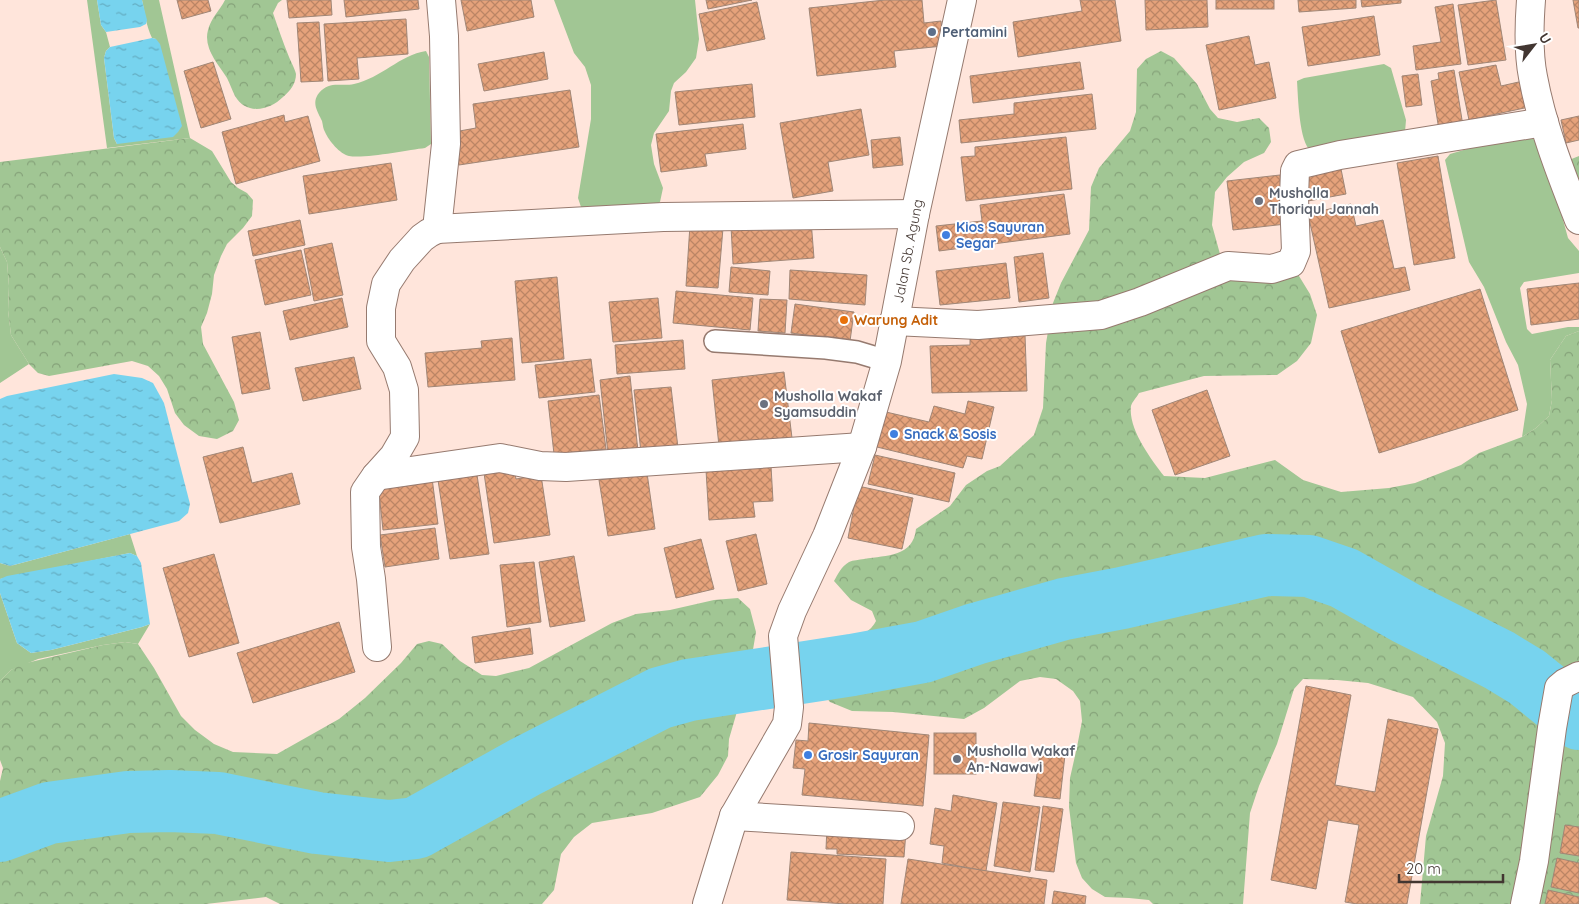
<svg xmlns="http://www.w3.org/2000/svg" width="1579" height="904" viewBox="0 0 1579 904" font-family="Quicksand,sans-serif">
<defs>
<pattern id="forest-crowns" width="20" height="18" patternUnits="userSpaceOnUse" patternTransform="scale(1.25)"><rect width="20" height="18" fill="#a1c694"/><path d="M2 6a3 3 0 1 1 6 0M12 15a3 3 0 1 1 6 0" fill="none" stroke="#85a279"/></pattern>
<pattern id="water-ripples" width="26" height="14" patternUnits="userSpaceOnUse" patternTransform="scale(1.25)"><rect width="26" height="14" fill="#77d3ee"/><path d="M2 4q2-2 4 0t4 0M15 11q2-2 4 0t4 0" fill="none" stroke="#63acc1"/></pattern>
<pattern id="building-cross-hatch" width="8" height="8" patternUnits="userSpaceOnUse" patternTransform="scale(1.25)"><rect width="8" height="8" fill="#e5a27b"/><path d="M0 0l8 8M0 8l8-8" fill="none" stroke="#bb8565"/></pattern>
</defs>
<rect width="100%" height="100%" fill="#ffe5db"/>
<g fill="#a1c694">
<path d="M87,0h10l4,25 5,7 4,15 -4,4 -2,7 10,80 3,6 39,-105 -4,-1c-6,-13 -7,-24 -10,-38h17l31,138 -83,10z"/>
<path d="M554,0h141l4,39 -3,19 -10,14 -12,11 -3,8 -2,20 -15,22 -3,12 3,19 9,24 -3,14 -7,5 -63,5 -9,-5 -3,-9 13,-79v-34l-6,-18 -11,-14z"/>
<path d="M426,51l3,6 2,87 -6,4c-17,2 -61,11 -76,8 -9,-2 -20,-15 -24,-24 -2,-3 -2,-7 -3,-11 -4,-9 -11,-18 -3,-28 11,-13 21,-6 35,-9 27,-6 46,-29 72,-33z"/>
<path d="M1384,64l7,4 15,52 -1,12 -94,19c-12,-8 -13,-55 -14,-70l7,-3z"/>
<path d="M1522,133l7,1 8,9 23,66 8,29 11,13v22l-55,9 -4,6 7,41 5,5 36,-7h11v4l-13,5 -16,24 2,40 -3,16 -13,12 -14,9 5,-33 -9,-39 -12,-23 -22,-55 -15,-25 -24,-102 5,-6z"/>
<path d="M0,247l7,15 2,24 -1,24 3,25 18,29 -29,19z"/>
<path d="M130,534l7,22 -7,-3 -130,26v-16l10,3z"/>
<path d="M0,593l17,50 14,10 20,-3 91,-23 8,-3 -12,20 -13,-2 -22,3 -65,14 -27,11 -11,11z"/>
</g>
<g fill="url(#forest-crowns)">
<path d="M225,0h57l-4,3 -5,10c5,15 10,29 16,44 2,5 6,12 7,17 0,10 -6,17 -13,23 -14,14 -37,18 -48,-1 -3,-6 -5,-12 -8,-18 -9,-14 -24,-30 -19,-48 3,-12 12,-20 17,-30z"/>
<path d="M1161,51l13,7 23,26 13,25 8,9 19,4 22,-4 10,10 2,14 -7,11 -20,9 -17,15 -12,15 -3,33 8,29 8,12 63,-3 19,31 7,21 -6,28 -14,18 -20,14 -73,1 -65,17c-2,4 -7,9 -8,13 -3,23 20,53 33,70l41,2 70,-18 28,20 38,12 48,-4 26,-5 46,-18 18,-12 43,-16 14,-9 13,-12 3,-16 -2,-40 16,-24 13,-5v573h-159l6,-68 17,-60 2,-33 -8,-21 -24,-25 -45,-14 -31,-3 -34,-1 -9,10 -17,55 -18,42 -9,27 -7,91h-90l-4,-4 -20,-2 -24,-1 -13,-8 -10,-11 -6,-15 -7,-56 1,-29 7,-31 5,-26 -2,-20 -7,-10 -17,-12 -16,-2 -20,4 -36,27 -20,11 -71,-7 -41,-1 -22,-9 -18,-21 -4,-18c8,-9 16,-15 28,-20 15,-6 32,-6 40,-22l-4,-10 -21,-11 -17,-19c4,-7 7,-14 15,-19 4,-2 10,-2 15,-3 23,-4 49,-2 52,-30l34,-23 16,-21 21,-14 13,-5 34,-31 9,-27 3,-65 7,-40 8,-20 28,-53 2,-43 8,-19 31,-37 6,-19 1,-43 9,-10z"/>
<path d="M190,138l22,13 19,31 7,6 9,5 6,7 -1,16 -9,12 -16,16 -6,12 -7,19 -2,19 -5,19 -6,14 2,17 31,58 5,18 -6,11 -16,8 -18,-3 -15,-11 -9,-12 -8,-24 -8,-13 -11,-10 -16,-5 -83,15 -11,-3 -9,-9 -18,-29 -3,-25 1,-24 -2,-24 -7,-15v-85z"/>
<path d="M1579,156v44l-10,-40z"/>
<path d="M738,598l12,11 6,23 -6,35 -21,72 -1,17 -10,19 -18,22 -48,16 -60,10 -18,14 -13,17 -7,36 -12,14h-262l-14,-7 -60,7h-206v-123l3,-13 -3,-8v-79l11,-11 11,-6 81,-19 22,-3 13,2 16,24 27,48 14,14 19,14 19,8 44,2 62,-35 26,-21 36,-35 16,-19 12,-3 13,3 18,17 22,14 14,1 33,-8 83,-45 24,-9 34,-4 44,-10z"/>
</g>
<g fill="url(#water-ripples)">
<path d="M97,0h45l5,20 -1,4 -6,3 -34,5 -5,-7z"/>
<path d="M152,38l4,1 4,5 22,82 -4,6 -5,5 -56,7 -3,-6 -10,-80 2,-7 4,-4z"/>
<path d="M114,374l28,4 11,5 11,20 26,101 -2,9 -9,8 -169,45 -10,-3v-164l7,-3z"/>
<path d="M130,553l7,3 4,7 9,61 -8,3 -91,23 -20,3 -14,-10 -17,-50v-14l7,-3z"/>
</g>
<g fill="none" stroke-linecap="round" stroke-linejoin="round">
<path stroke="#77d3ee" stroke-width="62" d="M0,831l49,-18 79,-11 42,-1 48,2 99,20 72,8 27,-3 109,-61 135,-69 29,-8 163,-25 71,-13 52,-18 89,-25 58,-11 144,-33 43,1 35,12 62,35 93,47 28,17 52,42"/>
</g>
<g fill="url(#building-cross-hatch)" stroke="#a08676">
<path d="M177,0h31l3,11 -29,8z"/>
<path d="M287,0h44l1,15 -43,3z"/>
<path d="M344,0h74l1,9 -73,8z"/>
<path d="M461,0h70l3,17 -67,14z"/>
<path d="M706,0h46l-44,9z"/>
<path d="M885,0h37l2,23 17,-2 2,25 -49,5 2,16 -79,9 -8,-68z"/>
<path d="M1080,0h35l6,41 -103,16 -5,-35 69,-11z"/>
<path d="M1145,0h62l1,27 -62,3z"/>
<rect x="1216" y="0" width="58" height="9"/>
<path d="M1298,0h58v8l-57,4z"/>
<path d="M1361,0h40v3l-39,4z"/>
<path d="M1496,0l10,60 -38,5 -10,-60z"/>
<path d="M1573,0h6v28h-1z"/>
<path d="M757,2l8,37 -58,12 -8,-37z"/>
<path d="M1453,4l8,60 -45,6 -3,-24 28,-4 -6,-35z"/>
<path d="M1374,16l6,39 -72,11 -6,-39z"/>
<path d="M406,19l2,35 -51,4 2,21 -31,2 -4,-57z"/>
<path d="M319,22l4,59 -22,1 -4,-59z"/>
<path d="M1249,36l6,29 14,-3 7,36 -57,12 -13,-65z"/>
<path d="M544,52l4,27 -64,12 -6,-27z"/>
<path d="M213,62l18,57 -30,9 -17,-57z"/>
<path d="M1080,62l4,27 -111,14 -3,-27z"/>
<path d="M1496,65l5,21 22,-5 6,26 -60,13 -10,-48z"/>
<path d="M1454,70l9,56 -24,4 -8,-49 8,-2 -1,-6z"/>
<path d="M1418,74l4,31 -16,2 -4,-31z"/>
<path d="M752,84l3,33 -76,8 -4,-33z"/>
<path d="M570,90l9,57 -120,18 -5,-33 22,-4 -3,-24z"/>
<path d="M1092,94l4,35 -135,14 -2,-23 55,-6v-11z"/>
<path d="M861,109l8,46 -41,7 5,29 -40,7 -13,-75z"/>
<path d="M284,115l1,7 23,-6 12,45 -84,23 -14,-52z"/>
<path d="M1579,116v24l-13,3 -5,-23z"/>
<path d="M743,124l3,25 -41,5 2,12 -46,6 -5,-38z"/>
<path d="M900,137l3,28 -30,3 -2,-28z"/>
<path d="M1066,137l6,52 -106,12 -5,-44 14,-1v-9z"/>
<path d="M1438,156l17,102 -41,7 -17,-102z"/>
<path d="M391,163l6,37 -88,14 -6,-38z"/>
<path d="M1341,169l5,25 -38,7 -5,-26z"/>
<path d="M1280,175l6,49 -53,6 -6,-49z"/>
<path d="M1064,194l6,40 -131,17 -3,-25 46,-5 -2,-16z"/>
<path d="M1351,204l5,22 27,-6 11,49 11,-2 5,23 -81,18 -21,-94z"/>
<path d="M300,220l5,25 -52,11 -5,-25z"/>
<path d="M811,220l3,38 -81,6 -2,-38z"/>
<path d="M690,225l33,3 -5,60 -32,-2z"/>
<path d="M332,243l11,52 -29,6 -10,-52z"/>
<path d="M301,250l10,45 -46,10 -10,-45z"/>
<path d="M1043,253l6,45 -30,4 -5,-45z"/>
<path d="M1006,263l4,35 -70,7 -4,-34z"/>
<path d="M731,267l39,4 -2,24 -39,-3z"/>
<path d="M790,270l77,5 -2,30 -76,-6z"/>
<path d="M557,277l7,82 -42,4 -7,-82z"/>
<path d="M1579,283v36l-48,6 -4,-36z"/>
<path d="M1480,289l38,121 -139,43 -38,-122z"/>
<path d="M676,291l77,7 -3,32 -77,-7z"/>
<path d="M342,298l6,29 -58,13 -7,-29z"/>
<path d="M658,298l4,40 -49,4 -4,-40z"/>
<path d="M760,299l27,1 -2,33 -27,-2z"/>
<path d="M795,304l59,8 -4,29 -59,-8z"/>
<path d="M260,332l10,57 -28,5 -10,-57z"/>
<path d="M1025,335l2,56 -95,2 -2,-47 40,-1v-9z"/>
<path d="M512,338l3,42 -87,7 -3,-34 57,-5 -1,-7z"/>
<path d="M683,340l2,29 -68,5 -2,-29z"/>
<path d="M354,357l7,32 -58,12 -8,-33z"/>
<path d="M591,359l4,33 -56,6 -4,-33z"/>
<path d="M784,372l8,66 -73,8 -7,-66z"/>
<path d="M630,376l8,75 -30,3 -8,-74z"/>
<path d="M671,387l7,61 -37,4 -7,-62z"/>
<path d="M1207,390l23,66 -55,19 -23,-65z"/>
<path d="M599,395l7,54 -52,5 -6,-53z"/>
<path d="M968,401l26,6 -12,52 -15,-3 -4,12 -86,-21 9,-35 43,10 5,-16 31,8z"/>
<path d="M243,447l9,36 40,-10 8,31 -80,19 -17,-66z"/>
<path d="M875,455l80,18 -6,29 -81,-18z"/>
<path d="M771,466l2,35 -20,1 2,15 -46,3 -3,-50z"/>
<path d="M514,469l2,10 25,-4 9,60 -56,8 -10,-70z"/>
<path d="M647,473l8,56 -47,7 -9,-56z"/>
<path d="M477,475l12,79 -39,5 -12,-79z"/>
<path d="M432,478l6,46 -55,6 -5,-46z"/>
<path d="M858,486l55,12 -11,51 -54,-11z"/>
<path d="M435,528l4,31 -54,8 -5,-32z"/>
<path d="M756,534l11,50 -29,7 -12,-50z"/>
<path d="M701,539l13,50 -38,9 -12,-50z"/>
<path d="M214,554l25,89 -50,14 -26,-89z"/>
<path d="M574,556l11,65 -35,6 -11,-65z"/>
<path d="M534,562l7,60 -34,5 -7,-62z"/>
<path d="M339,622l16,50 -102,31 -16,-50z"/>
<path d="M530,628l3,26 -58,9 -3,-26z"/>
<path d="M1306,686l45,9 -16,90 40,7 13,-73 50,10 -31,175h-50l-12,-2 14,-77 -31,-5 -12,69 -45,-9z"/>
<path d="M809,723l120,12 -6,71 -121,-11 3,-26 -12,-1 3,-28 12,1z"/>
<rect x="934" y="733" width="42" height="41"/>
<path d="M1040,752l25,3 -5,44 -26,-3z"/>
<path d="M953,795l44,8 -11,68 -44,-8 2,-17 -14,-2 5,-36 16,3z"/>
<path d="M1003,802l37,5 -10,65 -36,-6z"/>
<path d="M1043,806l20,3 -9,63 -19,-2z"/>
<path d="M1565,825l14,2v29l-19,-3z"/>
<path d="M827,827l79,4 -2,26 -67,-3v-5h-11z"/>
<path d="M791,852l95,7 -3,45h-37l-59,-4z"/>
<path d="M1557,858l22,5v30l-28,-6z"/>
<path d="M908,859l139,21 -3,24h-143z"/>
<path d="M1548,890l31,7v7h-34z"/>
<path d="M1054,891l32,5 -1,8h-33z"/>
</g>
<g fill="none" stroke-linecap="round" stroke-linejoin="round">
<defs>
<path id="lane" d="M715,341l111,7 31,4 30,9"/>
<g id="street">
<path d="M1531,0c-2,26 -3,52 2,77 9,49 28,97 46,143"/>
<path d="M437,229l226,-12 252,-3"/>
<path d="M894,321l84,4 123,-10 39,-13 88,-36 44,3 19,-6 5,-12 -2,-54 1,-26 3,-6 42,-10 204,-33"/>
<path d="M376,476l124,-18 40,8 26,1 296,-20"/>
<path d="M377,647l-6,-68 -5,-32 -1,-55 11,-16 18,-20 11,-19 -1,-47 -7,-23 -16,-26v-33l5,-24 16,-24 20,-22 7,-5 8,-4 9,-85 -2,-108 -3,-36"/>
<path d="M734,816l166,10"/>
<path d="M1525,904l9,-43 18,-133 7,-40 6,-5 14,-7"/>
</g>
<path id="secondary" d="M707,904l27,-88 53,-92 2,-17 -6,-71 9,-25 35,-75 35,-89 25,-86 28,-147 47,-214"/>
</defs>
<use href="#lane" stroke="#967a6f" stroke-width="24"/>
<use href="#street" stroke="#967a6f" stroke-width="30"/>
<use href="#secondary" stroke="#967a6f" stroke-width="30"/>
<use href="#lane" stroke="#fff" stroke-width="21"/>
<use href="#street" stroke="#fff" stroke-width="28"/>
<use href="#secondary" stroke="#fff" stroke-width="28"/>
</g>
<circle fill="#5c6f8a" stroke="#fff" stroke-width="2" cx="932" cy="32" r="5"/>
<g fill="#6b7280" stroke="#fff" stroke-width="2">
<circle cx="1259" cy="201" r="5"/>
<circle cx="764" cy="404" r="5"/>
<circle cx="957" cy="759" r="5"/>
</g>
<g fill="#3f7fe0" stroke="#fff" stroke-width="2">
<circle cx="946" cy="235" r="5"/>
<circle cx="894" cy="434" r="5"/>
<circle cx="808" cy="755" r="5"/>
</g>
<circle fill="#e8710a" stroke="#fff" stroke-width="2" cx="844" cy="320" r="5"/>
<g text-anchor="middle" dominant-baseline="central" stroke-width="4" stroke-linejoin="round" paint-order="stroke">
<g font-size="14" font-weight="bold" fill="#4e5e75" stroke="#fff" text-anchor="start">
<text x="942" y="32">Pertamini</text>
</g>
<g font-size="14" font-weight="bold" fill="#5b616d" stroke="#fff" text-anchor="start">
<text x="1269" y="193">Musholla<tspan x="1269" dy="16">Thoriqul Jannah</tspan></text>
<text x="774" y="396">Musholla Wakaf<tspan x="774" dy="16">Syamsuddin</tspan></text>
<text x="967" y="751">Musholla Wakaf<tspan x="967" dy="16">An-Nawawi</tspan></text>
</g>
<g font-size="14" font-weight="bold" fill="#366cbe" stroke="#fff" text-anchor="start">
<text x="956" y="227">Kios Sayuran<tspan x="956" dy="16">Segar</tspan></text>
<text x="904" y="434">Snack &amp; Sosis</text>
<text x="818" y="755">Grosir Sayuran</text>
</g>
<g font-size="14" fill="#423631" stroke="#fff">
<text transform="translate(908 251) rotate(-79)">Jalan Sb. Agung</text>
</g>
<g font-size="14" font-weight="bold" fill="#c56008" stroke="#fff" text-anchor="start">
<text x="854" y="320">Warung Adit</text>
</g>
</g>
<g transform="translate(1534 45) rotate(59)" stroke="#ffffff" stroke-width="4" paint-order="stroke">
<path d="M0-4L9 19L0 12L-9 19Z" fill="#423631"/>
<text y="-8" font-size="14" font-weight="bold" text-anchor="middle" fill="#423631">U</text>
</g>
<path d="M1399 874v8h104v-8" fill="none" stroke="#423631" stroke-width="2.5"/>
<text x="1406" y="874" font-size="15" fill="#423631" stroke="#ffffff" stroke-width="4" paint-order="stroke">20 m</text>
</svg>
